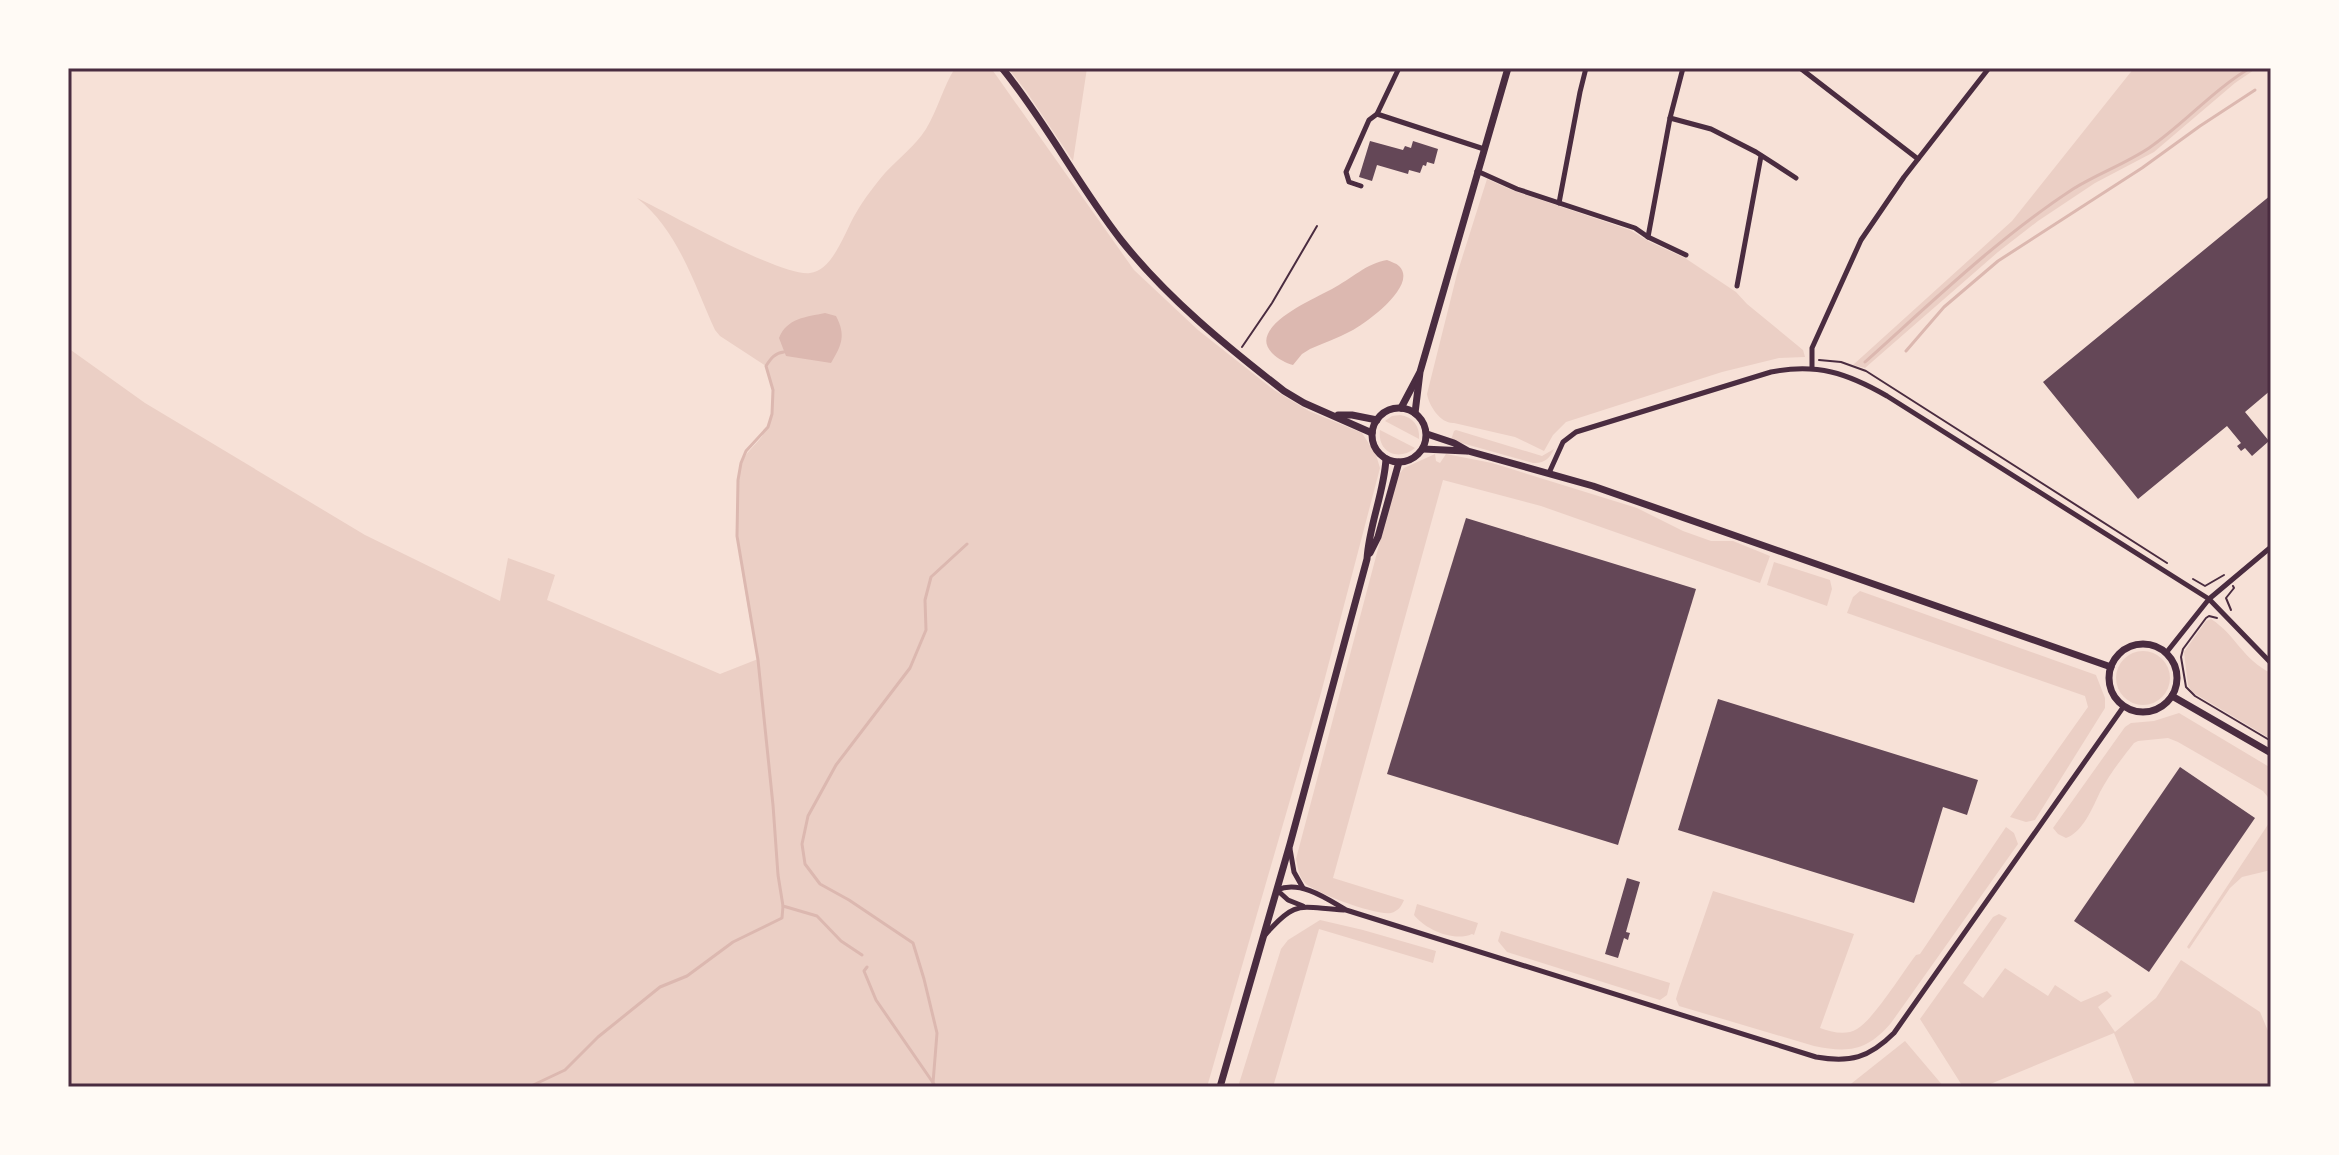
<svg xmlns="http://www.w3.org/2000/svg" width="2339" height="1155" viewBox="0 0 2339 1155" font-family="Montserrat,sans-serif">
<rect width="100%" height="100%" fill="#f7e1d7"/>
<g fill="#ebcfc5">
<path d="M955,68h36l143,202 64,60 76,60 35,21 53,22 14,22 4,13 -59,225 -114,394h-1139v-739l77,55 220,132 135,66 8,-43 47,17 -8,25 173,74 38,-15c-11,-58 -25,-117 -20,-176 2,-36 19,-32 30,-58 9,-19 4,-40 -2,-59l-46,-30 -5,-6c-21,-46 -37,-100 -78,-132 32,15 144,79 173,75 23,-2 35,-42 46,-60 8,-14 19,-28 29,-40 14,-15 30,-27 41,-44 12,-20 17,-42 29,-61z"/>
<path d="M1008,68h79l-14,93 -47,-70z"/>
<path d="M2134,68h123l-22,15 -81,69 -59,31 -57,38 -40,31 -133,116 -12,-3 159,-144z"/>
<path d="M1487,179l27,12 116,39 20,12 35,16 51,34 11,12 56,46 2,7 -26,1 -57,14 -156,50 -13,13 -9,16 -29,-14 -61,-14c-13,1 -25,-17 -27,-29l30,-120z"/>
<path d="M1400,415c13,2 20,11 19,24l-34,-18 7,-5z"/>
<path d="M1380,430l35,18c-17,14 -38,4 -35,-18z"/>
<path d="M1456,430l86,26 12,-7c-4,9 -10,15 -21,14l-82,-23 3,-9z"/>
<path d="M1435,454l1,7 4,2 6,-9 46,9 145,45 46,23 28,10h22l37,15 -10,27 -219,-77 -98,-26 -110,398 71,22c-3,7 -6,11 -13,13 -14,3 -76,-20 -86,-30 -6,-6 -7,-15 -9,-24l101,-382 7,-9z"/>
<path d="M1774,562l56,18 2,9 -5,17 -60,-21z"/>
<path d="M1860,591l236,84 9,23v10l-70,112 -9,2 -16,-5 78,-110 -3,-11 -238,-83 6,-16z"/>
<path d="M2211,619c25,16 32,41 60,54v66l-79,-47 -4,-7 -4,-33 22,-31z"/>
<circle cx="2143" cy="678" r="27"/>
<path d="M2179,713l92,55v33l-8,-10 -85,-49 -10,-4 -30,3 -4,2c-12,15 -25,32 -34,49 -7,15 -17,40 -34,46l-8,-4 -5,-6 72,-101 6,-4 23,-2z"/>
<path d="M2271,820v50l-29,7 -12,11 -41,61 -2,-2z"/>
<path d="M2006,827l8,6 4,11 -127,179c-24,28 -42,30 -77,23l-135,-40 -3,-7 2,-7 35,-101 141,43 -34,94c11,4 26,8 37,1 17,-10 45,-56 59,-74l4,-1z"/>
<path d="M1417,904l61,19 -4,12 -2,-1c-18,8 -46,-4 -58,-19z"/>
<path d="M1999,914l8,4 -44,65 20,15 22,-30 43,28 7,-11 26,17 26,-11 5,5 -14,11 17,25 41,-34 25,-38 79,52 11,26v49h-135l-22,-54 -131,54h-20l-43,-68 73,-102z"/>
<path d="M1320,920l43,10 73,21 -3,12 -114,-34 -46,158h-35l43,-138 7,-9z"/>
<path d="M1501,931l169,52 -3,12 -7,5 -153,-48 -9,-11z"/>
<path d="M1905,1041l39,46h-97z"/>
</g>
<g fill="#dcb8b0">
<path d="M1387,260c4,2 9,3 12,6 20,19 -34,58 -48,65 -13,7 -28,12 -41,18l-8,5 -9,11c-7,-2 -15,-6 -21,-12 -26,-26 44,-55 60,-64 19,-10 35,-26 55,-29z"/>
<path d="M825,313l11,3c10,19 6,29 -5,47l-45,-7 -7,-18c8,-20 27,-21 46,-25z"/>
</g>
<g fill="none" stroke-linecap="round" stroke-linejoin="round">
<g stroke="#dcb8b0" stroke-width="3">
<path d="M1906,351l38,-44 54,-46 144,-93 58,-42 55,-36"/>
<path d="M784,352c-9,1 -13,6 -18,14l7,24 -1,24 -4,13 -22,24 -5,12 -3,17 -1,56 21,124 15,145 5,70 5,31 34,10 24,25 21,14"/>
<path d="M1865,362c67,-60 133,-124 208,-173 24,-15 52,-25 76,-41 35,-24 64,-58 101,-80"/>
<path d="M867,967l-3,4 12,29 60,87"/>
<path d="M933,1083l4,-50 -13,-54 -11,-36 -64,-43 -29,-16 -15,-20 -3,-20 6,-28 28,-51 74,-97 16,-38 -1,-30 6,-23 36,-33"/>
<path d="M529,1087l36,-17 33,-33 62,-50 27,-11 46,-34 49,-24 1,-12"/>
</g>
</g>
<g fill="#644757">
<path d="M1370,141l33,9 2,-4 6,2 2,-7 25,8 -4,15 -7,-2 -1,4 -3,-1 -3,8 -11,-3 -1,4 -31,-9 -5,16 -13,-4z"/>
<path d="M2271,195v195l-26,22 24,29 -17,15 -7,-8 -4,3 -4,-5 4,-3 -14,-17 -89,73 -95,-117z"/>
<path d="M1466,518l230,71 -78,256 -231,-71z"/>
<path d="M1718,699l260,81 -11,35 -24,-8 -29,96 -236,-73z"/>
<path d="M2180,767l75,51 -106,154 -75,-51z"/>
<path d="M1627,878l13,4 -14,50 4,1 -1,3 -1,4 -4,-2 -6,20 -13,-4z"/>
</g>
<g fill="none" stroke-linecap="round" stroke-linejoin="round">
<g stroke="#4a2c40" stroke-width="2">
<path d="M1242,347l30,-44 45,-77"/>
<path d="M1819,360l22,2 25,9 301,192"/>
<path d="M2193,579l12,7 19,-11"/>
<path d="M2231,610l-5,-12 8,-10 -1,-2"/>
<path d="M2217,618l-8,-2 -3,2 -23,31 -2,8 5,30 9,9 76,45"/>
</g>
<g stroke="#4a2c40" stroke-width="5">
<path d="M1800,68l118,91"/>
<path d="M1377,114l107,35"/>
<path d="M1670,118l41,11 45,23 40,26"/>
<path d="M1477,171l40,18 118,39 13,9 38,18"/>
<path d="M1361,186l-12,-4 -3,-10 23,-52 8,-6 22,-46"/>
<path d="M1559,203l21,-111 6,-24"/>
<path d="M1648,237l22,-119 13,-50"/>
<path d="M1737,286l24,-130"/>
<path d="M1812,368v-20l49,-108 43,-63 85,-109"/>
<path d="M1549,473l14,-31 13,-10 195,-60c46,-9 76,1 116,24l322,203 62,64"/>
<path d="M2166,653l43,-54 62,-52"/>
<path d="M1290,849l4,23 9,16"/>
<path d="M1303,906l-15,-6 -11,-10c23,-10 49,8 69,20l470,147c34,6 53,1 78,-24l230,-327"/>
<path d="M1265,935c32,-37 35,-27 79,-25"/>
</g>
<g stroke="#4a2c40" stroke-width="7">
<path d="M1002,68c44,54 76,117 119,172 46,58 105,106 163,151l20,12 68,30"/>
<circle cx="1399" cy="435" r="27"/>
<path d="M1401,408l18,-34"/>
<path d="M1415,413l5,-41 88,-304"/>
<path d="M1338,415h14l25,5"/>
<path d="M1427,434l27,9 14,8 125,35 518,181"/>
<path d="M1423,449l43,2"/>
<path d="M1370,553l8,-16 21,-75"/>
<circle cx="2143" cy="678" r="34"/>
<path d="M2172,696l99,57"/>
<path d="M1220,1087l70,-243 77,-285c2,-34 17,-66 19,-100"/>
</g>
</g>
<rect width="2339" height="1155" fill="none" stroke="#fffaf5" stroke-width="140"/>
<rect x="70" y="70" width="2199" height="1015" fill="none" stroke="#4a2c40" stroke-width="3"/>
</svg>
